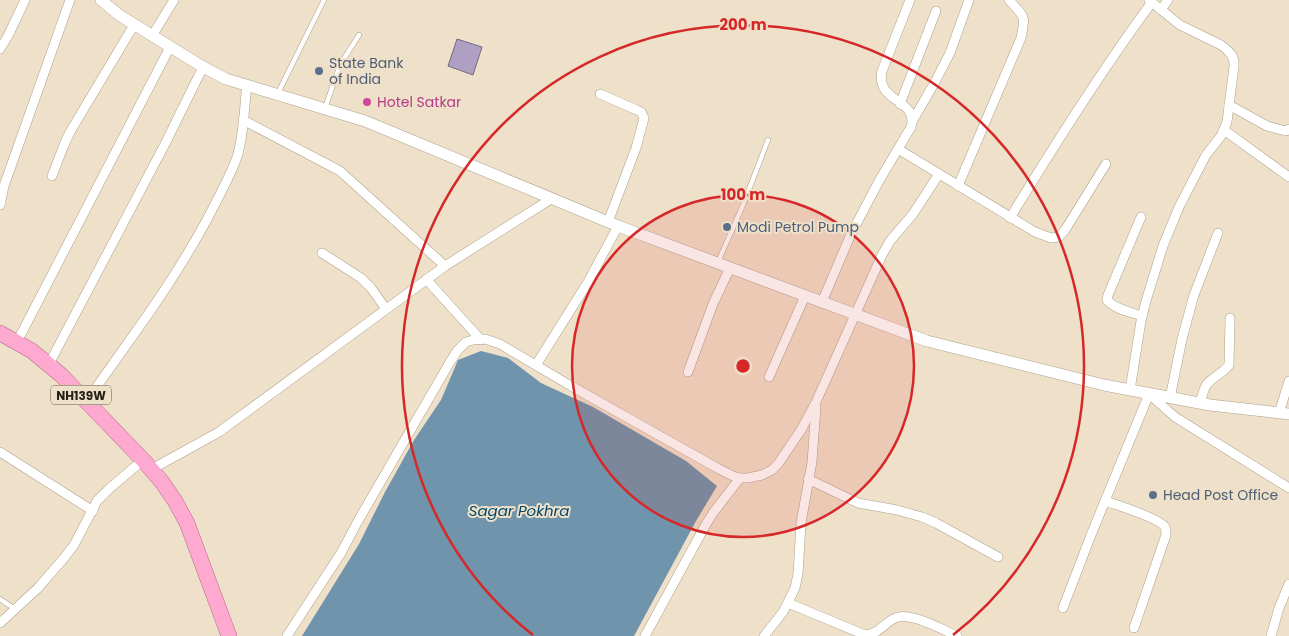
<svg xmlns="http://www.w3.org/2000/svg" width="1289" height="636" viewBox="0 0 1289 636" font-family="Poppins,sans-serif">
<rect width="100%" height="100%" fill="#eee0c9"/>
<path fill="#7094ac" d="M481,351l27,7 33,25 52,24 93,54 31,25 -21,35 -62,115h-332l57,-92 26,-52 29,-52 27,-40 17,-40z"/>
<path fill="#af9fc2" stroke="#746b80" d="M457,39l25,8 -9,28 -25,-9z"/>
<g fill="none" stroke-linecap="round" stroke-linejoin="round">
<defs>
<g id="service">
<path d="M278,93l46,-93"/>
<path d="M325,108l15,-43 19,-30"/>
<path d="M718,262l25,-57 25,-65"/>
<path d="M0,599l15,10"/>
</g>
<g id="minor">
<path d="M1161,10l7,-10"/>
<path d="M152,36l22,-36"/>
<path d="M0,49l8,-13 17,-36"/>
<path d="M600,94l37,16 4,2 3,6 -8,30 -28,74"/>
<path d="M900,104l36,-93"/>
<path d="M1229,105l38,21 19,5 3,-2"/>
<path d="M243,120l97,51 105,95"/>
<path d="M913,120l22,-38 15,-29 19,-53"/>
<path d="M1224,130l65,47"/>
<path d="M898,149l137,83 16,6 8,-1 6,-7 41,-66"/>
<path d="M52,176l12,-31 6,-13 64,-107"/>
<path d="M958,186l63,-148c5,-23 4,-20 -12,-38"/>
<path d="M0,205l4,-19 66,-186"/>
<path d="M1141,217l-33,78 -1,5c7,9 24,12 35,16"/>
<path d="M1010,218c45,-74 91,-147 142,-216"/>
<path d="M322,253l39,25 10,10 15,21"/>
<path d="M426,279l55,61"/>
<path d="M822,302l29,-68 28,-53 32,-54c8,-28 -36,-24 -29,-56l28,-71"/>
<path d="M17,342l153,-295"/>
<path d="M49,364l116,-220 38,-77"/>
<path d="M536,365l52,-83 30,-56"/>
<path d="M688,372l25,-68 17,-36"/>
<path d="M769,377l36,-81"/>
<path d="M1130,390l11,-69 5,-20 17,-55 16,-39 27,-52 15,-19 6,-14 7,-56c1,-10 -5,-15 -13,-21l-41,-20 -31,-25"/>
<path d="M1170,398l12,-59 12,-44 24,-62"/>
<path d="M87,400c45,-63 92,-125 127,-194 8,-16 17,-32 23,-49 7,-22 7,-49 10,-72"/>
<path d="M1200,403c2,-6 3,-13 7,-19 6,-7 16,-11 22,-19l1,-47"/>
<path d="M1279,413l10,-32"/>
<path d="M0,452l93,59"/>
<path d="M152,469l67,-37 226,-166 106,-67"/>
<path d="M808,479l50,24 39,7 25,7 14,6 62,34"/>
<path d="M1105,501c12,4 54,17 60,26 1,3 1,5 1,8l-32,93"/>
<path d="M788,603l77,32c14,-1 19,-12 30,-17 15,-7 48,12 62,18"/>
<path d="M1063,608l28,-73 58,-141 26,23 114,71"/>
<path d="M0,623l38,-35 26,-30 10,-13 23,-44 13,-13 33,-28"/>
<path d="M287,636l54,-83 17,-32 92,-159 7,-11 9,-9 7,-2 12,-1 15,5 71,42 148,83 14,7 7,2h8l14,-3 10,-5 6,-6 23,-34 15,-28 66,-147 8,-14 23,-27 26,-40"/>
<path d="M645,636l60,-110 8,-13 27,-35"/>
<path d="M764,636l19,-24 12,-24 3,-14 3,-51 11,-61 4,-55"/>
<path d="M1271,636l8,-28 10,-24"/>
</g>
<path id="tertiary" d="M101,0l18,15 84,52 23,12 139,42 253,105 309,115 177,44 106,20 79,9"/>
<path id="trunk" d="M0,333l32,18 29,24 82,85 19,22 13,19 12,22 42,113"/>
</defs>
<use href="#service" stroke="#aea18b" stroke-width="5.5"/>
<use href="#minor" stroke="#aea18b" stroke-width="10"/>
<use href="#tertiary" stroke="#aea18b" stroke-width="12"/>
<use href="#trunk" stroke="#b26c88" stroke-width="16"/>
<use href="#service" stroke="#fff" stroke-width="4.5"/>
<use href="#minor" stroke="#fff" stroke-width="9"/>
<use href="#tertiary" stroke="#fff" stroke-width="11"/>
<use href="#trunk" stroke="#feaad0" stroke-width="15"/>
</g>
<circle cx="743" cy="366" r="171" fill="#d62828" fill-opacity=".12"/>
<g fill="none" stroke="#d62828" stroke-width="2.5">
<circle cx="743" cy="366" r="171"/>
<path d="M533 635A341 341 0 1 1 953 635"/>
</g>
<g fill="#5c6f8a" stroke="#eee0c9" stroke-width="2">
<circle cx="319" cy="71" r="5"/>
<circle cx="727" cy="227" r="5"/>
<circle cx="1153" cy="495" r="5"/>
</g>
<circle fill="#d1479c" stroke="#eee0c9" stroke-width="2" cx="367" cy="102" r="5"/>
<g text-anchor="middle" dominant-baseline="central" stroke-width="4" stroke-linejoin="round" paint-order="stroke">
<rect fill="#eee0c9" stroke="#615a4d" stroke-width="1" x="51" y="385.5" width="60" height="19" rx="4"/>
<g font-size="12" font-weight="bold" fill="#252018">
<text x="81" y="395">NH139W</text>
</g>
<g font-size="14" fill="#4e5e75" stroke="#eee0c9" text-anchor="start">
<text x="329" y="63">State Bank<tspan x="329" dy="16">of India</tspan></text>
<text x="737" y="227">Modi Petrol Pump</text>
<text x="1163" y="495">Head Post Office</text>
</g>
<g font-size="14" fill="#b23c85" stroke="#eee0c9" text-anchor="start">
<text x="377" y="102">Hotel Satkar</text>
</g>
<g font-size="15" font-style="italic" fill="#00496a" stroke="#eee0c9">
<text x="519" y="510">Sagar Pokhra</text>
</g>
</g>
<circle cx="743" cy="366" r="8" fill="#d62828" stroke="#eee0c9" stroke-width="2.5"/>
<g font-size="15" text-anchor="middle" font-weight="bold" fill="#d62828" stroke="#eee0c9" stroke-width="4" stroke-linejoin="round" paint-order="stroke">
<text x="743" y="30">200 m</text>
<text x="743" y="200">100 m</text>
</g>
</svg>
